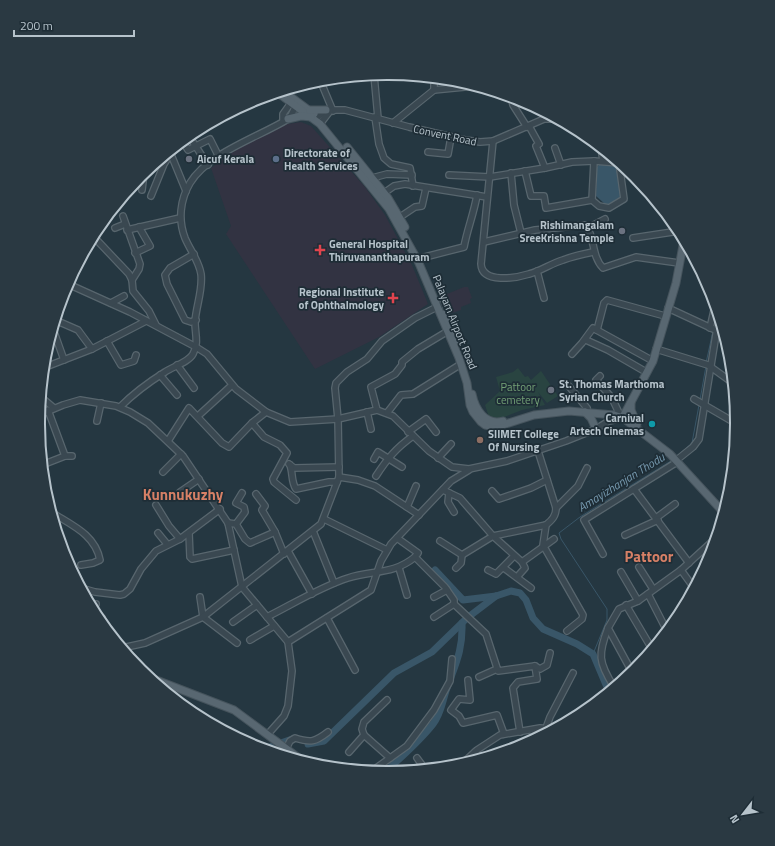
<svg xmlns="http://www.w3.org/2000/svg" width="775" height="846" viewBox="0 0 775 846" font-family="'Titillium Web',sans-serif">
<rect width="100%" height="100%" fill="#253741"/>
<g fill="#323342">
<path d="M301,122l10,4 54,61 20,28 27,50 16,39 -49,33 -64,32 -89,-135 5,-8 -20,-58 29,-21 41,-22z"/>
<path d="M464,287h4l4,11 -2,1 1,4 -10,4v3l-12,4 -6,-15 5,-2 -1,-3z"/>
</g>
<path fill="#294441" d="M518,368l7,9 3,-1 3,4 10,-9 17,25 -11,7 -9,-11 7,13 -23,5 -25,10 -8,-3 -4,-12 15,-14 -4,-14 17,-5z"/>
<path fill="#395668" d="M607,163l11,3 4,31 -11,8 -6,-1 -9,-8 1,-29 3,-3z"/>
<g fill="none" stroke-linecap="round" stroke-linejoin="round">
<g stroke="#395668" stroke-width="1">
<path d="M713,327l4,-16"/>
<path d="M706,363l7,-32"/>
<path d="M700,400l6,-34"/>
<path d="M677,456l15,-13 7,-38"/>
<path d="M593,654l14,-34v-11l-46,-70 -2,-6 21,-16 91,-56"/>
</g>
<g stroke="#395668" stroke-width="7">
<path d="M435,570l28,30 33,-4 15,-5 9,2 6,7 7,18 10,11 34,15 16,10 16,38"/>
<path d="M308,744l16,-3 70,-68 38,-21 35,-34 29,-22"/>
<path d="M264,749l31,-11"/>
<path d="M385,772c16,-15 34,-30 48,-48 8,-10 9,-21 13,-33 9,-26 17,-40 16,-68"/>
</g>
<defs>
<g id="minor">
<path d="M374,75l4,43"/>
<path d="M320,80l13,31"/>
<path d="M434,90v-12"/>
<path d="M511,97l2,8 14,22"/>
<path d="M375,117l4,27 5,14 7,6 19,4 3,18"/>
<path d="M316,119l10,-9h19l64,17 56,13 15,2 13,-1 51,-22h13"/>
<path d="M283,120v-6l10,-14"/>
<path d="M393,123l41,-33 41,-4"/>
<path d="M320,124l10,-13"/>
<path d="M529,126l10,18 -3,2 9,22"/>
<path d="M194,135l-11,7 5,8 22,-11 9,18"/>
<path d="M189,136l19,29"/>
<path d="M493,141l-12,123c1,20 35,14 48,10 12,-3 23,-11 34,-14 10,-4 20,-6 30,-8"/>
<path d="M555,148l6,17"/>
<path d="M601,148l2,13"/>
<path d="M170,152l16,39"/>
<path d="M428,152l20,2 3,-17"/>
<path d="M594,161l25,2 5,36 -15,9 -10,-2 -7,-6z"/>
<path d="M525,171l6,25h13l2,12 46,-8"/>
<path d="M511,173l3,32 7,28"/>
<path d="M449,175l41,2 55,-9 27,-6 22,-1"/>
<path d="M372,178l15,-4 25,1"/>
<path d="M142,190l2,-17"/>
<path d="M384,193l10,-7 11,-2 82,13"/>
<path d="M151,196l13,-32 7,-11"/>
<path d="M123,216l17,48 -1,5 -7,11"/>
<path d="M400,217l15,-10 7,-1 4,-18"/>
<path d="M115,228l10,-4"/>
<path d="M588,228l17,-9"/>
<path d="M127,230l53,-12"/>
<path d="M93,236l36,38 3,6 1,11 16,20 7,14"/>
<path d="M633,238l46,-7"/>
<path d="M484,242l51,-12 50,-5c10,10 6,31 18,43l33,-11 43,6"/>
<path d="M135,253l15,-7 -11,-19"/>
<path d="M194,254l-24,14 -5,7 2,9 18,36 6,2 5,-2"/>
<path d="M421,258l43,-11c3,-17 10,-34 13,-52"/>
<path d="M537,271l7,27"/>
<path d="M68,284l62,28 66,35 11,7 29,35 30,23 24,10 48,-3 39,-9 16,6 36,35 23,16 17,2 38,-8 59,-20 30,-12 13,-8 14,-3"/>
<path d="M111,303l13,-7"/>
<path d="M668,308l56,26"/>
<path d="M55,320l23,10 14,19"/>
<path d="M710,328l5,-22"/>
<path d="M53,329l11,31"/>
<path d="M597,330l7,-27 3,-3 58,16"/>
<path d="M586,340l22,10 38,22"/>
<path d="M107,341l14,24 13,-4 2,-6"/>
<path d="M656,349l52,16 25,18"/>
<path d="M572,354l10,-11 11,-15 60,33"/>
<path d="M177,365l17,23"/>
<path d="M43,368l49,-19 54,-28"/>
<path d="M160,375l17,20"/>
<path d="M600,376l-4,4 16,18 7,15"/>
<path d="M567,384l20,24"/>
<path d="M41,397l13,11"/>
<path d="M694,399l43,25"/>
<path d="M120,407c13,-13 29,-25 45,-35 7,-5 24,-10 28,-18 6,-11 2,-20 2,-32 1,-16 8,-32 6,-48 -2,-13 -11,-24 -16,-36 -7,-18 -5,-38 5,-55 18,-30 69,-46 98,-64 4,-3 6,-11 9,-15"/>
<path d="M48,410l17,46h7"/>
<path d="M377,410l-6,-23 24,-13 7,-9v-3l16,-13 30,-18"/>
<path d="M367,412l4,17"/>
<path d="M387,413l14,-18 12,-1 48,-30"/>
<path d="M39,415l24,-10 17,-5 36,6 14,6 18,11 35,33 45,67 14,64 46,55 4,29 -4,35 -4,10 -16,18"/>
<path d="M198,416l34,-31"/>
<path d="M97,421l4,-18"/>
<path d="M252,423l12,14 16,8 7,8 -14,26 1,3 22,18"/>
<path d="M408,432l18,-13 10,13"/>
<path d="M168,441l21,-33 33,35 7,4 23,-24 14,-11"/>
<path d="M438,458l13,-14"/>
<path d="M374,459l4,-7 24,15"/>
<path d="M678,459l15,-12 6,-8 20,-123"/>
<path d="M289,464l5,4 45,-1"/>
<path d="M42,465l23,-9"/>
<path d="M290,465c3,8 1,17 6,24l33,-7h8"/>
<path d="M163,472l18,-18"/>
<path d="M376,476c11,-17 20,-28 37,-40"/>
<path d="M339,477l19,3 17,6 44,29"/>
<path d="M634,489l55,74"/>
<path d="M443,490l17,8 33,38 29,26 32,-23"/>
<path d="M492,491l7,8 32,-11 16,-8"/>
<path d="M180,492l19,-13"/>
<path d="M449,493l-1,9 6,10"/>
<path d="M156,505l13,21 11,13 40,-30"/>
<path d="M407,507l9,-21"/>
<path d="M556,508l22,-22 9,-18"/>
<path d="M51,512c20,13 44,22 49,48l-7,3 -12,2"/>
<path d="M656,518l19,-14"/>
<path d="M324,519l63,31"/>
<path d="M228,523l8,1 9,15 5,4 25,-11 -13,-22 3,-4 -9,-12"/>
<path d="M236,524l9,-12 -1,-5 -8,-4 6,-10"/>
<path d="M546,525l-3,20 40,70 -1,4 -15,12"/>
<path d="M313,531l21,52"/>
<path d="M275,532l9,22"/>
<path d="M158,533l9,11"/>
<path d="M189,533l1,24 2,2 42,-9"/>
<path d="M625,535l33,-15"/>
<path d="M397,538l21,15 -3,4 30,30 9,13v4l-20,13"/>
<path d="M440,541l22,14 31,-19 53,-11c6,-5 10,-9 10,-17l-18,-57"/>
<path d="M288,551l24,43"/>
<path d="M603,554l-19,-34 93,-58"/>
<path d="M639,567l14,22"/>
<path d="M399,568l8,27"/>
<path d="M456,568l5,-5 1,-8"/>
<path d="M504,568l27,20"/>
<path d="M488,570l8,4 18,-18"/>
<path d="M681,570l13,18"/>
<path d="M621,572l17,29"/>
<path d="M517,577l8,-9 -3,-6"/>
<path d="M81,588l14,4 25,3 4,-1 6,-5 11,-20 15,-18 24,-12"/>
<path d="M648,594l19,37"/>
<path d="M200,597l3,20 34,26"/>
<path d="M434,597l13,-7"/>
<path d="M90,604h6"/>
<path d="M454,604l32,30 12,37 37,-5 2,13 -19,3 -5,6 7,44"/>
<path d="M626,605l26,44"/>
<path d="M267,617c26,-13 53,-30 81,-39 25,-8 45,-3 67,-21"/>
<path d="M327,618l28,52"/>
<path d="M233,622l24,-17"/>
<path d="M102,623v-5"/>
<path d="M608,628c-10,26 -10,34 6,59"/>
<path d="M250,640l24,-14"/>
<path d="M288,642l83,-52 10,-29 10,-17 60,-63 18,-11"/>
<path d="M122,648l23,-5 58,-26 118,-93 18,-47 -1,-58 -3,-31 1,-5 11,-11 20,-13 15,-18 33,-23 26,-13"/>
<path d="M535,666l5,3 7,-4 3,-12"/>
<path d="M632,672l-24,-44 11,-19 19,-8 43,-31 35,-32"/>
<path d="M479,677l18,-8"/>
<path d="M468,680l2,20 -11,-1 -8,11 8,6 4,7 34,-8 7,19"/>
<path d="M546,728l4,-11 23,-44"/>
<path d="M532,730l4,8"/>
<path d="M364,735l26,23"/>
<path d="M272,751l14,-2 4,-8 5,-3c16,5 20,4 33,-6"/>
<path d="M349,752l15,-17 -2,-6 2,-7 23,-22"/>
<path d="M475,752l5,6"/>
<path d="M417,758l8,11"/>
<path d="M463,763l14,-13 23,-15 40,-7 13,1"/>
<path d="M372,771l35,-25 27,-36 16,-29 2,-22"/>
</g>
<g id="major">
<path d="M283,91l31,23"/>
<path d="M278,93l42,31 69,85 29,52 41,97 8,25 3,22 3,7 8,10 4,3 11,2 38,-12 35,-4 45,4 9,3 47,36 54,59"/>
<path d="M310,110h16"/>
<path d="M288,119l13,-3 10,1"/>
<path d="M347,147l41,51 17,29"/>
<path d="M445,314l12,26"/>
<path d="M472,394c3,15 13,32 31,27"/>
<path d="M631,403v7l6,14"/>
<path d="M585,412l6,6 5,11"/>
<path d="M624,415l29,-54 23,-78 8,-43"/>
<path d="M151,678l83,32 69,51"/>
</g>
</defs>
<use href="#minor" stroke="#58666e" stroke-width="8"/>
<use href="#major" stroke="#46545d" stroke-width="9"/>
<use href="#minor" stroke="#3a4851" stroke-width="5.5"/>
<use href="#major" stroke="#586771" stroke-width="7"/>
</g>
<g fill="#6b7280" stroke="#1e2d36" stroke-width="1.5">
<circle cx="189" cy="159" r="4"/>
<circle cx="622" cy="231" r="4"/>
<circle cx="551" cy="390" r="4"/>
</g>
<circle fill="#5c6f8a" stroke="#1e2d36" stroke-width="1.5" cx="276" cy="159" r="4"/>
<g fill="#e0444e" stroke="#1e2d36" stroke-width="1.5">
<path d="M318 244h4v4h4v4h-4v4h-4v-4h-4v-4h4z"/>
<path d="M391 292h4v4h4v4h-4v4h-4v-4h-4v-4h4z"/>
</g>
<circle fill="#0f9aa8" stroke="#1e2d36" stroke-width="1.5" cx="652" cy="424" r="4"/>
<circle fill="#8d6e63" stroke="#1e2d36" stroke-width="1.5" cx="480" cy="440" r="4"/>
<g text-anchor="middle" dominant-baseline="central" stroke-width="3.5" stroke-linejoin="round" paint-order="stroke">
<g font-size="11" fill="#b6c3cb" stroke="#1e2d36">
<text transform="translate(445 135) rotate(12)">Convent Road</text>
<text transform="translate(455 322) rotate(68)">Palayam Airport Road</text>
</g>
<g font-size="11" font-weight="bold" fill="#b6c3cb" stroke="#1e2d36" text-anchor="start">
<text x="284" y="153">Directorate of<tspan x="284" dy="13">Health Services</tspan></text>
<text x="197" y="159">Aicuf Kerala</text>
<text x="614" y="225" text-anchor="end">Rishimangalam<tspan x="614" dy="13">SreeKrishna Temple</tspan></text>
<text x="329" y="244">General Hospital<tspan x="329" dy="13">Thiruvananthapuram</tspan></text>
<text x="384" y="292" text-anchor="end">Regional Institute<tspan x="384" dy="13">of Ophthalmology</tspan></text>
<text x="559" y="384">St. Thomas Marthoma<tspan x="559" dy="13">Syrian Church</tspan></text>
<text x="644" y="418" text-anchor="end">Carnival<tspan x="644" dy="13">Artech Cinemas</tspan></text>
<text x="488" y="434">SIIMET College<tspan x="488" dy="13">Of Nursing</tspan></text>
</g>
<g font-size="11" fill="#74a176" stroke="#1e2d36">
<text x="518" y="387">Pattoor<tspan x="518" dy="13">cemetery</tspan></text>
</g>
<g font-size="12" font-style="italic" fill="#7699ae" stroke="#1e2d36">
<text transform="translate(621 482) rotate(-32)">Amayizhanjan Thodu</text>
</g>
<g font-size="15" font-weight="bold" fill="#d78066" stroke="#1e2d36">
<text x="183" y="494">Kunnukuzhy</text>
<text x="649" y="556">Pattoor</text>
</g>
</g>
<path d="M0 0H775V846H0ZM387 80H388A342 342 0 0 1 730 422V424A342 342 0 0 1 388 766H387A342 342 0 0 1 45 424V422A342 342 0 0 1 387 80Z" fill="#2a3942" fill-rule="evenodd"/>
<path fill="none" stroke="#b6c3cb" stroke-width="2" d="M387 80H388A342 342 0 0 1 730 422V424A342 342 0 0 1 388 766H387A342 342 0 0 1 45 424V422A342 342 0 0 1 387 80Z"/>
<g transform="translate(743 814) rotate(239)" stroke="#1e2d36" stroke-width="3" paint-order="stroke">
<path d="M0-3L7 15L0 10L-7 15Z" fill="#b6c3cb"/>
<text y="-6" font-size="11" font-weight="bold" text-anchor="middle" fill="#b6c3cb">N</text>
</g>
<path d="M14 30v6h120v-6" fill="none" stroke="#b6c3cb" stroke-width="2"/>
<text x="20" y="30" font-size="12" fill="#b6c3cb" stroke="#1e2d36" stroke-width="3" paint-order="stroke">200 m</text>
</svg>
